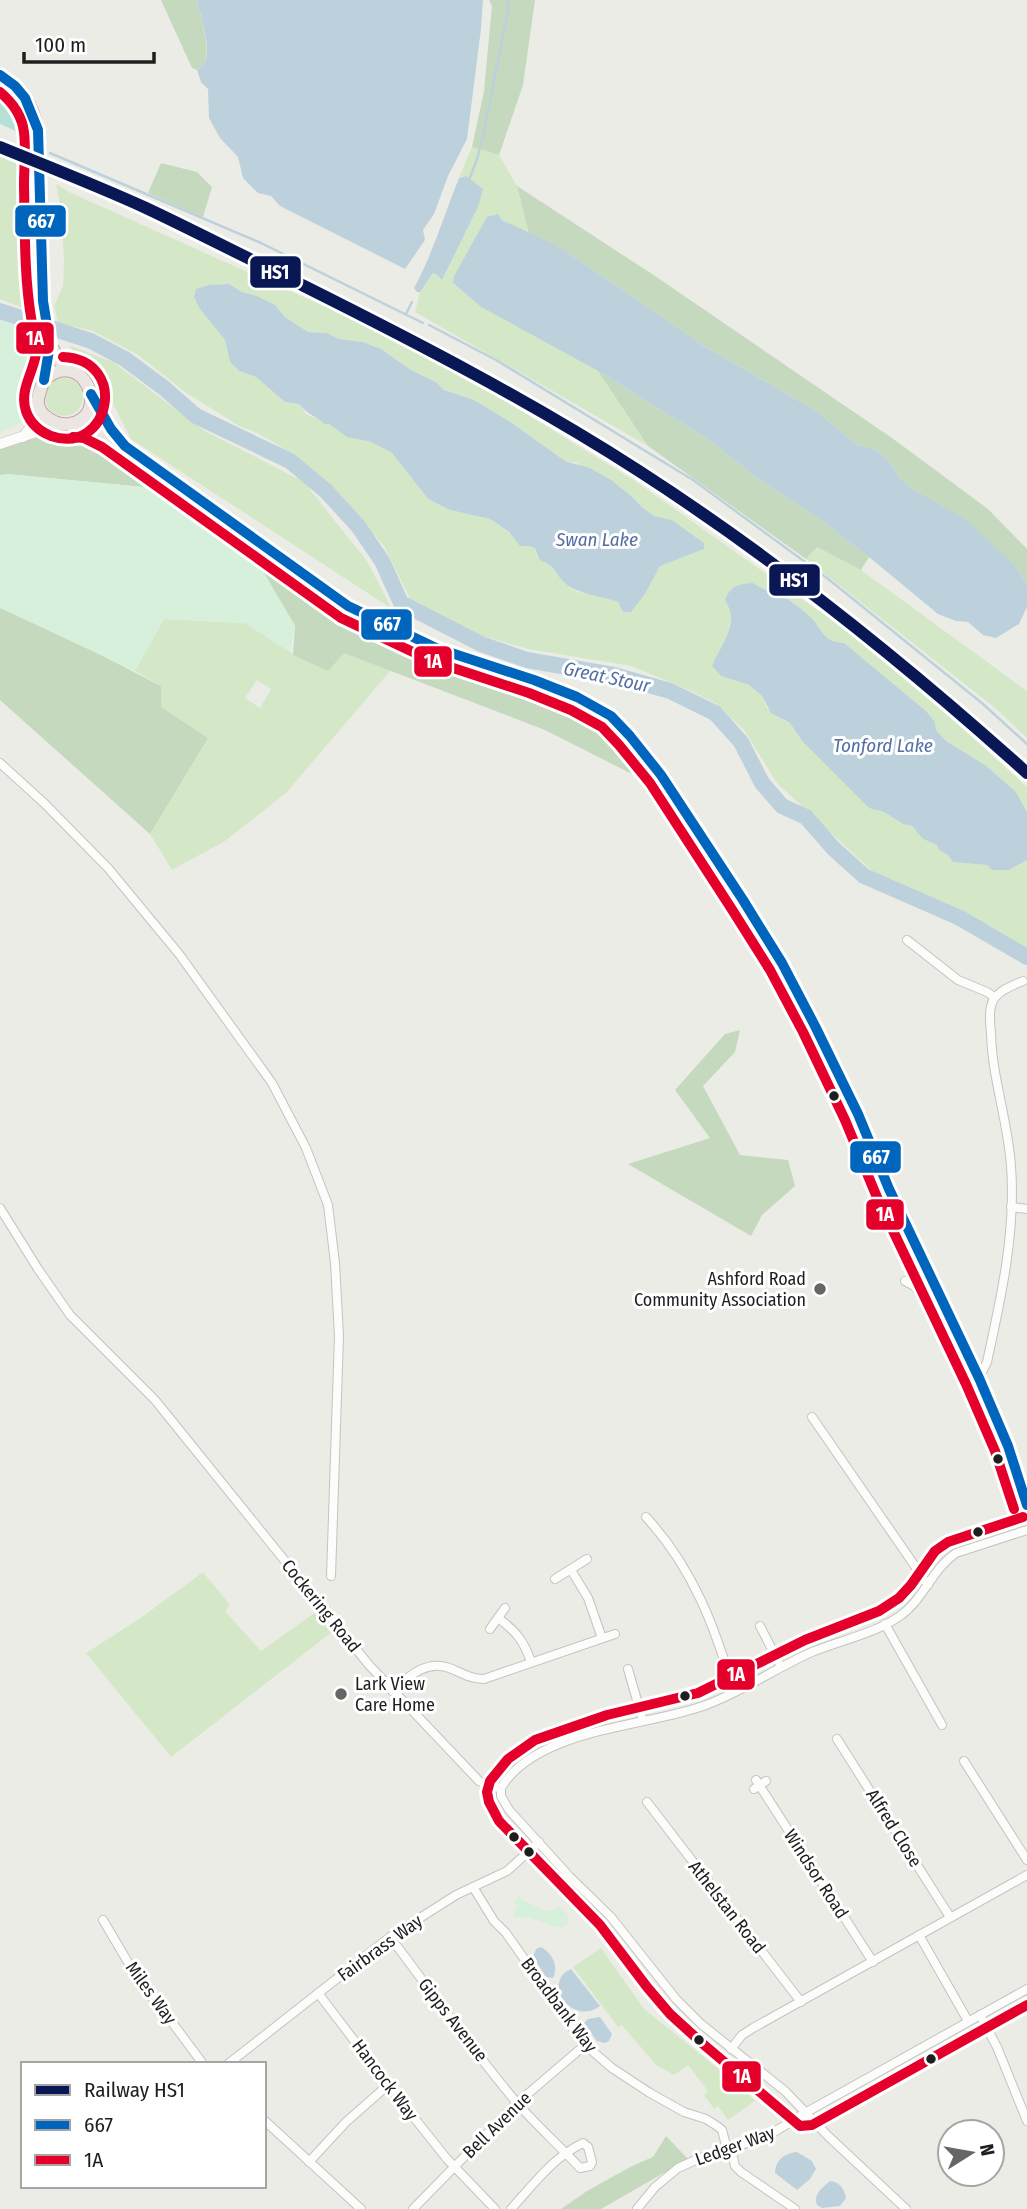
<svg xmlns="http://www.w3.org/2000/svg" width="1027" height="2209" viewBox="0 0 1027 2209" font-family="'Fira Sans Condensed',sans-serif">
<rect width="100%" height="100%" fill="#ecece7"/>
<g fill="#d4e8c8" fill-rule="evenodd">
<path d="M472,147l27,8 18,31 12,48 -28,-15 -3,-5 -45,69 28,24 117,64 50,75 -233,-134 5,-20 13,-19 9,7 36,-73 -13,-31 -6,2z"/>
<path d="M0,152l26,11 -3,11 6,2 6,124 3,7 -2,6 -36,-14z"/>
<path d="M56,184l15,9 255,114 113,55 63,37 133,82 208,147 102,85 82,74v25l-11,-20 -31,-27 -39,-24 -10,-11 -1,-8 -9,-11 -82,-68c-23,-2 -21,-16 -37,-29 -8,-7 -19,-16 -29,-20 -9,-3 -16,-5 -25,-11l-24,23c5,28 -8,36 -17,60l9,10 28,9 13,11 5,12 17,13 6,2 13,19 56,55 19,14 6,1 19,12 9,2 11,13 14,6 2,5 9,5 5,7 34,3 6,5h16l18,-10v88l-39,-23 -22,-7 -94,-47 -95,-88 -33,-53 -29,-27 -24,-12 -60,-25 -103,-17 -49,-14 -66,-30 -29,-59 -53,-60 -51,-40 -23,-13 -18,-7 -54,-34 -47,-37 -45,-24 -35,-8 -4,-17 9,-20 1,-24 -3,-53zM229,284l13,8 15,4 18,9 10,12 23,15 19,1 12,6 24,3 18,7 30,21 25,12 8,8 30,10 38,23 53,38 12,2 54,33 12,12 11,8 18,4 32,23 -1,6 -43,17 -15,28 -15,18h-7l-5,-10 -26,-8 -14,-2 -9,-5 -19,-22 -13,-8 -2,-9 -18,-9 -27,-20 -40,-9 -22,-11 -36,-46 -21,-11 -24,-5 -18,-13 -23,-10 -7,-10 -14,-2 -29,-25 -18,-6 -8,-9 -5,-22 -25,-31 9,-24z"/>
<path d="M68,345l45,17 92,69 99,51 63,79 25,48 -261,-170 -29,-57z"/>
<circle cx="64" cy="397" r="19"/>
<path d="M817,547l44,23 166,121v47l-32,-30 -189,-149z"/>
<path d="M164,619l81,4 48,31 51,-2 47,18 -105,123 -61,48 -53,29 -22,-36 58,-96 -47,-31v-21l-26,-15zM257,680l14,9 -11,19 -15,-10z"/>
<path d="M203,1572l27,33 -5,6 36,40 59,-42 16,20 -165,128 -85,-104 56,-36z"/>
<path d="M601,1948l43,61 97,78 14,14 -27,19 -10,-14 -4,3 -10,-14 4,-4 -20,-26 -14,10 -18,-10 -34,-40 -4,2 -45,-60z"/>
</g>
<g fill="#c4d9be">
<path d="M161,0h36c3,14 14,50 8,62 -1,2 -7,7 -8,8l-5,-2z"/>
<path d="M489,0h46l-12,85 -24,70 -27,-8 12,-56 8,-85z"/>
<path d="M161,163l36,9 15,15 -9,30 -55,-24z"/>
<path d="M517,186l138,90 237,162 96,71 39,40v36l-11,-18 -104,-78 -12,-11 -11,-17 -14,-12 -18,-4 -42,-35 -111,-64 -141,-97 -34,-15z"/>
<path d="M598,371l111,69 48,38 60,39 52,40 -8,13 -44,-23 -11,12 -158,-113z"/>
<path d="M57,429l31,4 66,55 -147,-14 -7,10v-37l36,-9z"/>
<path d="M247,544l96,70 93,40 110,36 50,25 19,16 29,36 -14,6 -85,-43 -201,-77 -16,18 -35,-16 2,-29z"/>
<path d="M0,607l70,32 91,47v21l47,31 -58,96 -150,-134z"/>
<path d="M740,1030l-5,22 -32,34 37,69 48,5 7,26 -33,29 -11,21 -123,-72 82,-26 -35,-48 50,-56z"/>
<path d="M666,2136l22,23 -87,50h-40l26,-18 45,-25 21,-9z"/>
</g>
<g fill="#d7f0db">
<path d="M0,320l39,13 -7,84 -32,16z"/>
<path d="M7,474l147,14 93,56 48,82 -5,26 -45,-29 -81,-4 -29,52 -135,-63v-133z"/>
<path d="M519,1896c7,9 0,3 11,7 13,6 13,12 30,4l8,8v8l-4,4h-7l-27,-9 -16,-1v-6l3,-5 -4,-4z"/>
</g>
<path fill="#b6e0d5" d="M0,84l22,25 7,28 -29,-13z"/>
<g fill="#bdd1dc">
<path d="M197,0h286l-2,29 -14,110 -19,37 -14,38 -11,16 2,10 -20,29 -125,-63 -9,-10 -13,-3 -15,-15 -5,-21 -18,-19 -11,-20 -1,-29 -7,-7 -4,-12c2,-2 6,-4 8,-8 7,-12 -5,-48 -8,-62z"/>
<path d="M466,176l17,13 -5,18 -36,73 -5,-5 -4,-2 -13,19h-3l-3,-4c19,-35 30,-73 45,-110z"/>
<path d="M498,214l4,6 61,29 141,97 111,64 42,35 18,4 14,12 11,17 12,11 55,31 49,47 11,18v22l-8,17 -23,14 -13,-3 -15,-13 -12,-1 -18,-7 -69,-57 -52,-40 -60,-39 -48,-38 -111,-69 -117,-64 -28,-24 1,-7 33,-59z"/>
<path d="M229,284l13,8 15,4 18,9 10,12 23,15 19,1 12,6 24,3 18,7 30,21 25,12 8,8 30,10 38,23 53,38 25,7 21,12 20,16 12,12 11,8 18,4 32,23v6l-44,17 -15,28 -14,18h-8l-5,-10c-14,-5 -42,-9 -52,-18 -6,-5 -9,-11 -14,-17 -10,-9 -12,-1 -17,-19l-6,-2h-9l-11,-14 -19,-13 -40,-9 -22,-11 -36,-46 -21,-11 -24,-5 -18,-13h-4c-10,-8 -18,-10 -26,-20l-14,-2 -29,-25 -17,-6 -9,-9 -5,-22 -25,-31 -6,-12 2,-8 13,-4z"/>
<path d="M753,583c9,6 16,8 25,11 10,4 21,13 29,20 16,13 13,27 37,29l82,68 9,11 1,8 10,11 39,24 31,27 11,20v48l-18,10h-17l-5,-5 -34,-3 -5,-7 -9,-5 -2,-5 -14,-6 -11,-13 -9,-2 -19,-12 -15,-4 -66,-66 -13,-19 -19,-10 -9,-17 -13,-11 -28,-9 -9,-10c8,-21 29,-42 13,-66 6,-14 12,-16 28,-17z"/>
<path d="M541,1947c11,6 18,19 12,31l-7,-1 -13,-20 3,-8z"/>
<path d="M571,1969l29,37c-28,21 -59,-24 -29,-37z"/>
<path d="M600,2017l12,17 -3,7 -4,2 -8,-2 -13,-18 4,-4z"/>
<path d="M797,2152l15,9 4,8 -6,10 -13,11 -22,-17c0,-13 10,-20 22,-21z"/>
<path d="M830,2181c10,1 14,7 16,17l-6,8 -18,2 -5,-3c-4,-11 5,-17 13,-24z"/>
</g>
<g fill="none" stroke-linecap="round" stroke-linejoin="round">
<g stroke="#bdd1dc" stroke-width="2.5">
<path d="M50,153l211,90 162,80"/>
<path d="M469,180l8,-21 6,-23 26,-130 -1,-6"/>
<path d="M406,314l6,-12"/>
<path d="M429,325l67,35 197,120 134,98 156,126 44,40"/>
</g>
<path stroke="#bdd1dc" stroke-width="16" d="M0,311l91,30 34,18 39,29 32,28 94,45 36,30 32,35 24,35 19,42 80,41 46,16 87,15 56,16 45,22 26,29 21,41 20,23 24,11 27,31 31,28 96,42 67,39"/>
<defs>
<g id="minor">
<path d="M0,763l44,40 64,65 71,86 93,129 34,65 22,57 7,58 4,73 -8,240"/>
<path d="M907,940l51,40 29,12 7,5"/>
<path d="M1011,1207l16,2"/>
<path d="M0,1208l38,61 32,46 85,85 214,265 110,116 14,6 8,1"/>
<path d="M905,1281l11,6 6,11"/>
<path d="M979,1378l8,-16c14,-64 29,-130 24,-196 -3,-45 -19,-88 -20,-133 -1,-8 -2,-18 0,-27 3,-14 20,-20 32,-25"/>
<path d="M812,1417l116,168"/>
<path d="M646,1517c47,51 69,110 88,175"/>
<path d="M571,1570l17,28 14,40"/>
<path d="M555,1579l32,-20"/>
<path d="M498,1618c18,13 26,23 33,44"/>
<path d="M885,1624l57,101"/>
<path d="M760,1626l21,41"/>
<path d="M490,1629l15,-21"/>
<path d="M628,1669l15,52"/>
<path d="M392,1691c17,-15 36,-33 60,-22 11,5 20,10 32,10l131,-45"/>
<path d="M837,1739l113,178"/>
<path d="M964,1761l63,99"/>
<path d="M756,1780l117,182"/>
<path d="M501,1788c35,-59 143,-61 202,-82 38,-13 72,-38 109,-54 29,-12 62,-18 88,-36 24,-17 32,-47 56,-63l71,-23"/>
<path d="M501,1788v8l8,14 60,66 42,41 65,82 25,25 84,67 43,45 78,73"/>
<path d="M754,1789l12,-8"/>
<path d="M647,1802l154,200"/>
<path d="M473,1887l21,34 12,12 77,110 29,25 38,25 34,19 22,7 11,7 5,4 5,19"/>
<path d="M103,1920l39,66 21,24 40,54"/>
<path d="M919,1935l49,86"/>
<path d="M390,1937c42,55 82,113 127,166 20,23 43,43 63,65l10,-2 2,-4 -4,-15 -5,-4c-31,15 -50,42 -72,66"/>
<path d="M318,1993l70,92 59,74 48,50"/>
<path d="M980,2015l17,32 30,74"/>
<path d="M731,2049l11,-14 11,-7 274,-153"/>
<path d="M228,2064l162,-127 66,-42 51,-24 32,-29"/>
<path d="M264,2120l97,89"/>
<path d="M731,2148l4,18 6,6 54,37"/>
<path d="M309,2162l37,-40 42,-37"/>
<path d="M413,2209l104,-106 68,-58"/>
<path d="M637,2209l18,-22 23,-19 22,-10 66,-21 39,-24 222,-124"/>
</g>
<g id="tertiary">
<path d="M23,437l15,-19 2,-9"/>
<path d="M0,444l60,-20"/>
</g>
<g id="trunk">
<path d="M0,75c23,13 32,30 38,55l5,171 7,43 9,16 12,11"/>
<path d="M44,380c39,-35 69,36 26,44 -8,1 -15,-1 -21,-5 -20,-13 -8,-27 -4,-43 2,-10 3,-21 5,-32"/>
<path d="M91,394l20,35 7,9"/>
<path d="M74,423l14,1 21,11 239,171 88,42 98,32 43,17 34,19 19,20 31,39 82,125 39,63 33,63 43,88 31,75 90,189 29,68 19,59"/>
</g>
</defs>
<use href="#minor" stroke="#c3c3c1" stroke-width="10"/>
<use href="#tertiary" stroke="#c3c3c1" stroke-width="11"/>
<use href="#trunk" stroke="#bea2a4" stroke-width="14"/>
<use href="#minor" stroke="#fcfcfb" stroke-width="8"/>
<use href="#tertiary" stroke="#fcfcfb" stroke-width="10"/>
<use href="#trunk" stroke="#ece6e2" stroke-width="12"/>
<defs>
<g id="bus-1">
<path d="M0,75l15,11 10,12 13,32 5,171 7,43 -6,36"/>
<path d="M91,394l20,35 14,17 223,160 88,42 98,32 43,17 34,19 19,20 31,39 82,125 39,63 33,63 43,88 31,75 90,189 29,68 19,59"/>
</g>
<g id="bus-2">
<path d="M0,92c12,10 22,24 24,40 2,17 0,36 0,53 1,44 0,89 7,132 2,13 6,25 5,37 -3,19 -17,37 -10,57 4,12 13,20 25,25 59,20 79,-76 12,-79"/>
<path d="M73,437l11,1 18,9 239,171 91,43 97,32 42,17 31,17 17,18 31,38 81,125 39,62 33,62 42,88 31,75 90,189 29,67 19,58"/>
<path d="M1023,1517l-75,25 -13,9 -24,34 -12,13 -20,13 -74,29 -107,53 -91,22 -72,25 -27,19 -18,22 -3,11 2,10 10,19 101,104 47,62 23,27 33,30 97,82 12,-1 215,-120"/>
</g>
</defs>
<use href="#bus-1" stroke="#fff" stroke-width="16"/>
<use href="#bus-2" stroke="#fff" stroke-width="16"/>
<use href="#bus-1" stroke="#0065bd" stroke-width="10"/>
<use href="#bus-2" stroke="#e4002b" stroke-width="10"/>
<defs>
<path id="rail-1" d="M0,147c49,20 98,39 146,61 53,25 105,52 158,78 114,57 228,116 335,185 138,89 266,192 388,302"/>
</defs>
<use href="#rail-1" stroke="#fff" stroke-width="18"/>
<use href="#rail-1" stroke="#091855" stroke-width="12"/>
</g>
<g fill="#1e1e1e" stroke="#fff" stroke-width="2.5">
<circle cx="834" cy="1096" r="6"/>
<circle cx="998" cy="1459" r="6"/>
<circle cx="978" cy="1532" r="6"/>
<circle cx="685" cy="1696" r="6"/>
<circle cx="514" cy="1837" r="6"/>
<circle cx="529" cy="1852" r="6"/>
<circle cx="699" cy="2040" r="6"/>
<circle cx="931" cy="2059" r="6"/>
</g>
<g fill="#666664" stroke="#fff" stroke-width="2.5">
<circle cx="820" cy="1289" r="7"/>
<circle cx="341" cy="1694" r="7"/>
</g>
<g text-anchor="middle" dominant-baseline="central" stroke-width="6" stroke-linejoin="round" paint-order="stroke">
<g font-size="18" fill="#1e1e1e" stroke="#fff" text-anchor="end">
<text x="806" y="1279">Ashford Road<tspan x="806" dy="21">Community Association</tspan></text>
<text x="355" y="1684" text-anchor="start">Lark View<tspan x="355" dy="21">Care Home</tspan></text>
</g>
<g font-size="18" fill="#1e1e1e" stroke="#fff">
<text transform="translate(321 1606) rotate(51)">Cockering Road</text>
<text transform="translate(894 1828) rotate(58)">Alfred Close</text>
<text transform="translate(816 1874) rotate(57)">Windsor Road</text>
<text transform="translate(727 1907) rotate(52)">Athelstan Road</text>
<text transform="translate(380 1948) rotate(-36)">Fairbrass Way</text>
<text transform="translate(151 1993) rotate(54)">Miles Way</text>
<text transform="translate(559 2005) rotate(53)">Broadbank Way</text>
<text transform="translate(453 2020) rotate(52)">Gipps Avenue</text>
<text transform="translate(385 2080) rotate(53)">Hancock Way</text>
<text transform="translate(497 2125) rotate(-44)">Bell Avenue</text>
<text transform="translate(735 2146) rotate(-20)">Ledger Way</text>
</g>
<g font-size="19" font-style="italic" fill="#536ea5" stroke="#fff">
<text x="597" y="539">Swan Lake</text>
<text transform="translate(607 677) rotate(12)">Great Stour</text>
<text x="883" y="745">Tonford Lake</text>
</g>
</g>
<g stroke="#fff" stroke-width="2.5">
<rect x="14" y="204" width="53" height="34" rx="7" fill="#0065bd"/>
<rect x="249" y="255" width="53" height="34" rx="7" fill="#091855"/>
<rect x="15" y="321" width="40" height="34" rx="7" fill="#e4002b"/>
<rect x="768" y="563" width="53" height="34" rx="7" fill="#091855"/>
<rect x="360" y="608" width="53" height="33" rx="7" fill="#0065bd"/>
<rect x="413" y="645" width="40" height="33" rx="7" fill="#e4002b"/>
<rect x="849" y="1140" width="53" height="34" rx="7" fill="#0065bd"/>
<rect x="865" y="1198" width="40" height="33" rx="7" fill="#e4002b"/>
<rect x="716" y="1658" width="40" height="33" rx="7" fill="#e4002b"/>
<rect x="721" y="2060" width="41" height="33" rx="7" fill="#e4002b"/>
</g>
<g font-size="19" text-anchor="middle" font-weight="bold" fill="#fff">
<text x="41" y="228">667</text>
<text x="275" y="279">HS1</text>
<text x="35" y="345">1A</text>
<text x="794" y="587">HS1</text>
<text x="387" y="631">667</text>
<text x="433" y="668">1A</text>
<text x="876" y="1164">667</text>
<text x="885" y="1221">1A</text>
<text x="736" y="1681">1A</text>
<text x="742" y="2083">1A</text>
</g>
<rect x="21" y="2062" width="245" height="126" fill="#ffffff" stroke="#a5a5a5" stroke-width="2"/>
<rect x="35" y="2085" width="35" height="10" fill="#091855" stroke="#a5a5a5" stroke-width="2"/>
<text x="84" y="2097" font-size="21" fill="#1e1e1e">Railway HS1</text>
<rect x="35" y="2120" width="35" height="10" fill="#0065bd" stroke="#a5a5a5" stroke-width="2"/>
<text x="84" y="2132" font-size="21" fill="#1e1e1e">667</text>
<rect x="35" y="2155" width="35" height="10" fill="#e4002b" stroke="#a5a5a5" stroke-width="2"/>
<text x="84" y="2167" font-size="21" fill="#1e1e1e">1A</text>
<g transform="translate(971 2153) rotate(79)"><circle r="33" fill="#ffffff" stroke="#a5a5a5" stroke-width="2"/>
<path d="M0-5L12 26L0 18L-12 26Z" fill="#666664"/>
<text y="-10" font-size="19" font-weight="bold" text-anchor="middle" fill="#1e1e1e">N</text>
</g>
<path d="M24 52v10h130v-10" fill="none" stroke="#1e1e1e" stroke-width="3.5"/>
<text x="35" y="52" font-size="21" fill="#1e1e1e" stroke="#ffffff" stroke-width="5" paint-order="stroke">100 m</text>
</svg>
